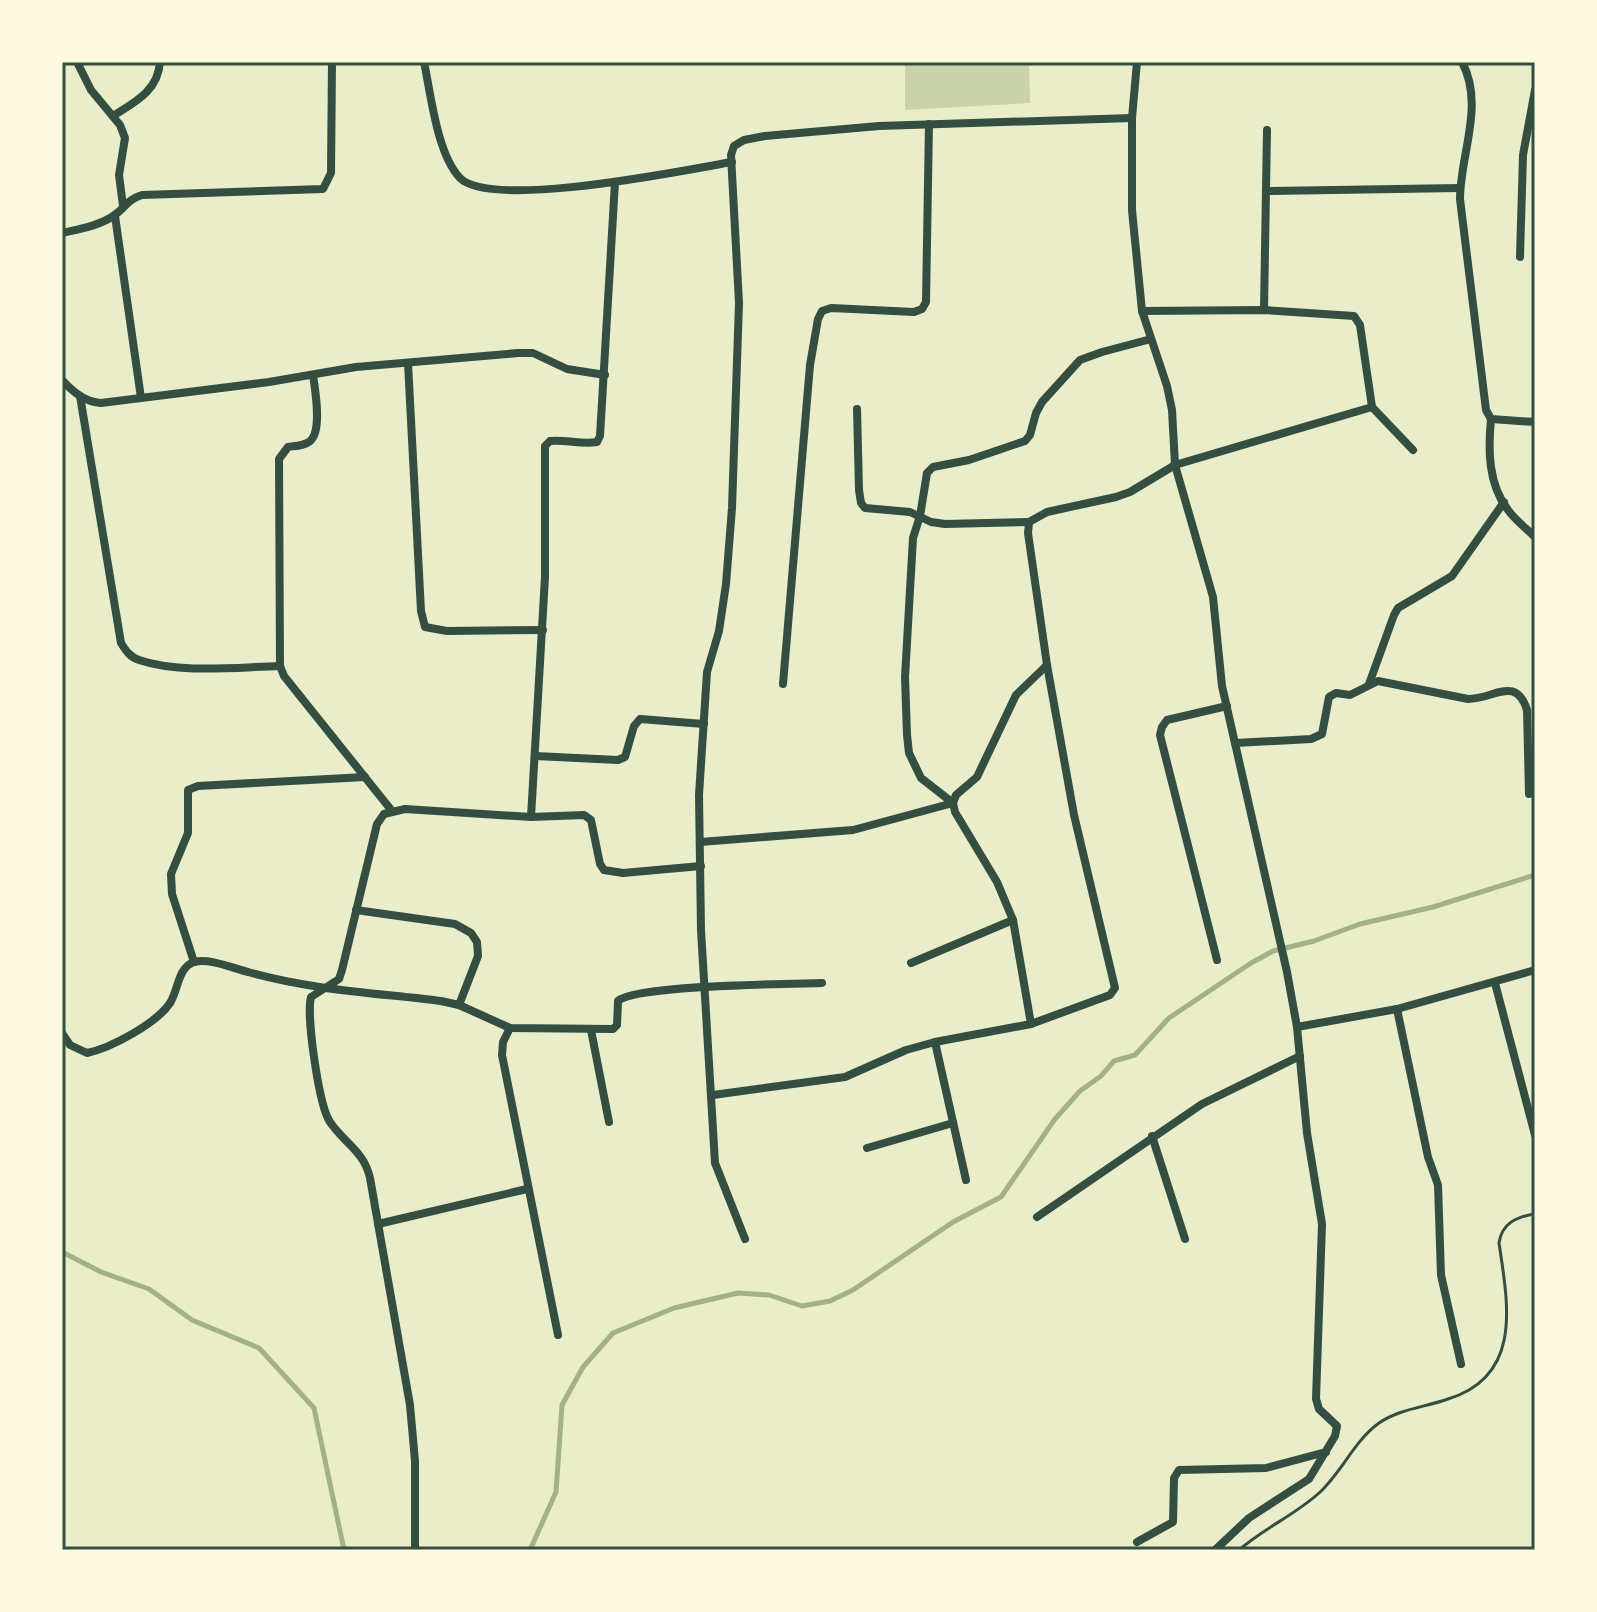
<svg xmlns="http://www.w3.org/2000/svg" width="1597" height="1612" viewBox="0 0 1597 1612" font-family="Cabin,sans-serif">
<rect width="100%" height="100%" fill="#e9edc9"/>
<path fill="#cad2ad" d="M905,62h124l1,41 -125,7z"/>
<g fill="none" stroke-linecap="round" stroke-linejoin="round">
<g stroke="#a3b18a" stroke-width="5">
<path d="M62,1252l39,20 48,17 43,31 67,28 55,60 30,142"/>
<path d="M530,1550l26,-58 6,-87 21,-38 30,-34 61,-25 64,-15 31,2 33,11 28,-5 23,-11 100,-68 48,-25 54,-78 25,-28 21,-15 13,-15 21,-6 34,-37 82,-55 22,-12 41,-10 46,-17 73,-17 102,-32"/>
</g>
<path stroke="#344e41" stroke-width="3" d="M1239,1550c25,-22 56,-35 80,-57 23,-21 35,-52 60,-70 20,-14 47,-16 69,-24 75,-23 60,-95 51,-156 3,-20 17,-26 36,-29"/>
<g stroke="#344e41" stroke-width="8">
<path d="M77,62l14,28 29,35 5,13 -6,37 4,31"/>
<path d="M424,62c7,33 13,92 36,116 32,32 225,-8 272,-16"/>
<path d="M1137,62l-5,56v92l10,101 25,75 5,24 3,55 38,132 9,89 65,286 10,55 10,106 15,91 -6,175 3,10 18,17 -2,10 -26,43 -60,39 -34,32"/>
<path d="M1462,62c23,43 -2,93 -2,137l26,211 5,9 44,3"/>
<path d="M113,116c22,-14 45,-25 47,-54"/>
<path d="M1266,191l194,-3"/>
<path d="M115,216l26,182"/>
<path d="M62,233c18,-4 40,-8 54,-19 10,-8 13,-15 26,-19l181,-6 8,-16 1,-111"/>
<path d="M1520,257l3,-102 12,-65"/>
<path d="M1264,310l3,-180"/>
<path d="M1142,311l122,-1 90,6 6,9 12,82 41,43"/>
<path d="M408,363l13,248 4,16 22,4 96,-1"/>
<path d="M313,375c2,15 11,61 -6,68 -5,3 -13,3 -19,4l-9,12 1,207 4,10 108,135"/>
<path d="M62,380c11,12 23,22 39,23l168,-21 87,-15 162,-14h15l34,16 38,6"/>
<path d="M80,396l41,247c5,8 9,14 18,17 41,14 99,7 141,6"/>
<path d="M857,409l2,81 2,13 4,5 45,4 21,10 14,2 84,-2"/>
<path d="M1491,419c-3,31 -3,65 17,91 7,10 18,18 27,27"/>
<path d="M783,684l27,-319 8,-46 4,-8 9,-3 83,4 8,-3 4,-7 3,-178"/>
<path d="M1369,684l25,-69 4,-7 54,-32 52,-74"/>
<path d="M1235,743l76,-4 11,-5 7,-37 7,-4 14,2 28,-14 90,18c26,0 48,-24 59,11l2,84"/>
<path d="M535,756l83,4 7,-3 9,-31 6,-7 64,5"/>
<path d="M953,803l-32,-25 -12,-25 -2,-18 -2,-58 8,-139 7,-22 7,-43 6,-6 36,-7 56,-19 5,-6 6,-22 6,-11 38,-42 22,-8 49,-13"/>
<path d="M531,817l14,-240v-131l5,-5c16,-2 31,4 47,1l3,-6 15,-254"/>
<path d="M700,842l153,-12 100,-27"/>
<path d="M356,910l99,14 16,9 6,9 1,14 -19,49"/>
<path d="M1217,960l-57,-225 2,-8 5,-7 60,-14"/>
<path d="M194,962l-22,-68 -1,-20 17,-41v-43l10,-4 167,-9"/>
<path d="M911,963l102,-43"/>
<path d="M1495,983l40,152"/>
<path d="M1397,1009l31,148 10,28 3,90 20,89"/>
<path d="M1031,1024l79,-29 5,-7 -41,-173 -27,-150 -19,-132 1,-11 18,-10 69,-15 14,-5 45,-27 197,-58"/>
<path d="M1297,1027l100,-18 138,-39"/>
<path d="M510,1028l-7,14 -1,13 56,280"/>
<path d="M591,1030l18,92"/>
<path d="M62,1033l8,12 17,8c24,-5 70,-30 83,-50 8,-12 8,-36 24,-41 16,-4 38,6 54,10 63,18 129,21 193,29l18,4 51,23 103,1 4,-4 1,-24c17,-16 171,-17 204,-18"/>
<path d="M935,1042l31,138"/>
<path d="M713,1095l132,-18 61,-27 29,-8 96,-18 -18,-104 -16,-38 -42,-70 -2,-9 3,-8 21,-18 39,-82 31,-30"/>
<path d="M1152,1136l33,103"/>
<path d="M867,1148l86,-25"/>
<path d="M1037,1217l165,-113 98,-48"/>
<path d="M378,1224l149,-35"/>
<path d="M745,1239l-30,-76 -14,-233 -2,-135 8,-123 12,-41 7,-47 6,-76 7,-205 -8,-148 3,-9 10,-6 21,-4 114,-10 253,-8"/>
<path d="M1137,1542l36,-20 1,-44 5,-8 87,-2 60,-16"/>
<path d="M415,1550v-89l-5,-56 -40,-227c-6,-27 -26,-35 -40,-56 -11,-16 -24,-106 -19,-125l28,-18 3,-9 35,-146 7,-10 21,-5 126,8 53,-2 7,5 9,44 4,6 19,3 78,-7"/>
</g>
</g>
<rect width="1597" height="1612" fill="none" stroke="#fefae0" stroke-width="128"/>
<rect x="64" y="64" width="1469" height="1484" fill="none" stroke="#344e41" stroke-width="3"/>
</svg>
